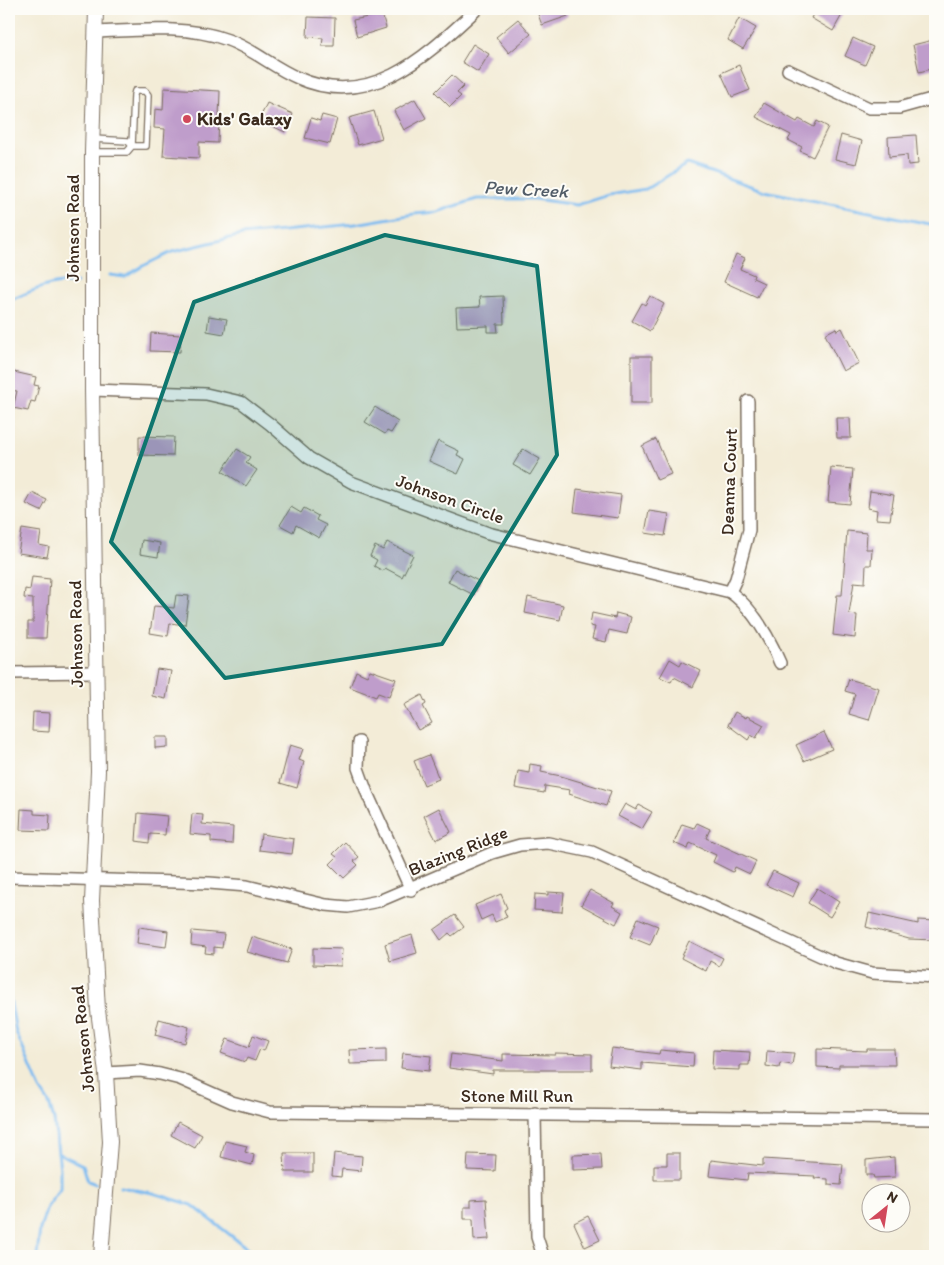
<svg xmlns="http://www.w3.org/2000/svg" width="944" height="1265" viewBox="0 0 944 1265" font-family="Itim,sans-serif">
<rect width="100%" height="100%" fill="#fdfcf7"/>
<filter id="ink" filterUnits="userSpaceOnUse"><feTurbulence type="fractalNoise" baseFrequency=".02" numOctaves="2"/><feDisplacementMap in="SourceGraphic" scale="10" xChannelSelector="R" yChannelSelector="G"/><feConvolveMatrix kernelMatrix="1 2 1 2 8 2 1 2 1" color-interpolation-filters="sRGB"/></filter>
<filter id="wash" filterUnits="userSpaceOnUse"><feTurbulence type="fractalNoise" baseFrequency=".0096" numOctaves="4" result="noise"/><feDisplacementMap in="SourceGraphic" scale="20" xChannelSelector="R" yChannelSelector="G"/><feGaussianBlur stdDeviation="1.12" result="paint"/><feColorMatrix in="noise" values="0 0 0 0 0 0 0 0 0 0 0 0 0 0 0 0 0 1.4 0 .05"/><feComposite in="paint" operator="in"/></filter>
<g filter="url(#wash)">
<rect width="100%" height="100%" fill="#f3ecd7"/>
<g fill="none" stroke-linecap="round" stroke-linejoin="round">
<g stroke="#7dbbf0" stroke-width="3">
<path d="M110,275l15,2 18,-11 29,-14 70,-17 113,-11 59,-10 23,-2 40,-13h57l43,6 32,-10 37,-6 41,-25 78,27 170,34"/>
<path d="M9,301c22,-10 42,-20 67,-18"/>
<path d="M9,992l7,40 24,57 9,14 5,17 6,49v20l-13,18 -7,22 -3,27"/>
<path d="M58,1153l25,12 5,16 8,3"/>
<path d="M120,1187l33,6 39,12 65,51"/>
</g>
</g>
<g id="blocks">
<g fill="#bf9dcb">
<path d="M536,9h29l3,7 -26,9z"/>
<path d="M816,9h19l8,4 -10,18 -22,-13z"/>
<path d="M382,14l4,14 -29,9 -4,-17z"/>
<path d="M308,17l27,1 -1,28h-12l1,-8 -16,-1z"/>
<path d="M739,18l17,10 -13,21 -15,-9z"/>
<path d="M518,19l13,15 -22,19 -13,-16z"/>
<path d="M853,38l20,9 -8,18 -20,-9z"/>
<path d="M933,40l2,28 -16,4 -6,-27z"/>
<path d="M473,44l16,10 -11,18 -16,-10z"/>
<path d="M739,65l11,25 -18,7 -11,-24z"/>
<path d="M452,75l12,11 -7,7 4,3 -11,11 -15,-15z"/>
<path d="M164,88l56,3 -2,52 -19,-1v16l-36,-2 2,-27 -11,-1 1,-19 8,1z"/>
<path d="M415,99l11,19 -22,12 -10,-19z"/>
<path d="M267,103l26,11 -8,18 -26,-12z"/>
<path d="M764,103l33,19 2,-3 15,8 3,-6 11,6 -15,30 -13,-6 2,-4 -14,-7 3,-5 -35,-18z"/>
<path d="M374,111l8,27 -24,7 -9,-27z"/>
<path d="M322,115l15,4 -7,25 -25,-6 6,-20 9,3z"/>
<path d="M841,135l21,6 -6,23 -21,-5z"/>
<path d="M916,135l2,29 -10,1 -1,-10 -18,2 -1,-20z"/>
<path d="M736,254l9,4 -5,11 14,6 -1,3 11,5 -7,14 -33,-15z"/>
<path d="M503,296l1,28h-7l1,8h-10v-6l-31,1 -1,-19 24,-1 -1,-10z"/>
<path d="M650,296l14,8 -14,27 -18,-10 10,-18 3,2z"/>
<path d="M209,316l18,3 -3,15 -17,-3z"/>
<path d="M836,328l1,3 5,-3 17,35 -16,8 -18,-37z"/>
<path d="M151,333l30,2 -1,17 -30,-1z"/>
<rect x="631" y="356" width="21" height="47"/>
<path d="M14,372l22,5 -2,8 5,1 -4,16 -4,-1 -3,10 -15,-3 4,-17 -7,-1z"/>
<path d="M375,407l23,15 -7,11 -4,-2 -2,3 -20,-12z"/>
<path d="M836,418h14l1,20h-14z"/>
<path d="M139,436l35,1 -1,19 -34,-1z"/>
<path d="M656,439l15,35 -14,6 -15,-34z"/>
<path d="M438,441l21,10 -2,4 8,4 -7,15 -29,-13z"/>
<path d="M237,449l13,8 -4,6 11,7 -11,16 -24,-15z"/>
<path d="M523,449l17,10 -10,16 -17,-10z"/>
<path d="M831,467l22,2 -3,35 -22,-2z"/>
<path d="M577,489l44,6 -3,23 -44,-6z"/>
<path d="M870,491l24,4 -4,25 -14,-1 1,-9 -9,-2z"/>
<path d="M32,493l15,7 -6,11 -15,-7z"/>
<path d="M291,507l10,6 3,-5 14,8 -2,4 10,5 -7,13 -23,-13 -3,7 -13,-7z"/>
<path d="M649,511l20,3 -4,22 -20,-3z"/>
<path d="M22,529l19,3 -2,13 10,2 -2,10 -29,-4z"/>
<path d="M847,531l20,2 -1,16h6l-1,16h-5l-1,18 -11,-1 -5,32 8,1 -2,23 -22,-3 4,-40h5z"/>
<path d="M142,540l18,3 -2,14 -18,-3z"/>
<path d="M387,542l26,13 -11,22 -17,-9 -2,3 -9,-5 3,-6 -7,-4 5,-10 8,4z"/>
<path d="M455,569l25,13 -6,13 -26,-13z"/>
<path d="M32,577l18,2 -4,59h-18v-16h5v-23l-9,-1 1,-9 5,1z"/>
<path d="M176,595l13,1 -4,29 -15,-2 -2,13 -18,-3 4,-27 20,2z"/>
<path d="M528,597l35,8 -3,15 -35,-7z"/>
<path d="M592,613l23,5 1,-5 15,4 -4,17 -18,-4 -3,12 -14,-3 3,-12 -5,-1z"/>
<path d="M670,659l10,6 2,-4 19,10 -8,16 -19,-10 -3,5 -11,-5z"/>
<path d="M157,669l14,2 -5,28 -14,-3z"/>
<path d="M370,670l26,9 -7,18 -11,-4 -2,4 -26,-10 6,-16 11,5z"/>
<path d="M849,679l30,9 -10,32 -20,-6 6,-20 -10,-3z"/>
<path d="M422,695l4,9 -3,2 9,17 -14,7 -14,-25z"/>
<path d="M33,712l17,1 -1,19 -17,-1z"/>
<path d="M735,712l11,6 1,-2 17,9 -8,13 -5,-3 -3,5 -20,-15z"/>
<path d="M824,732l8,17 -28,12 -8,-16z"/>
<path d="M155,737h13v10l-13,1z"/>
<path d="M290,745l13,4 -4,11 5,2 -7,26 -17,-5z"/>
<path d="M429,755l10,24 -15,6 -10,-24z"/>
<path d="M530,764l12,2 -1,6 20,4 50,15 -5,15 -37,-12 1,-4 -25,-4 -1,7 -29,-5 3,-17 11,2z"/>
<path d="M625,804l11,6 3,-5 13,7 -10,17 -24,-13z"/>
<path d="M439,808l12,24 -15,8 -12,-24z"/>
<path d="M21,809l13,1v4l16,1 -1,16 -29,-1z"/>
<path d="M138,813l29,3 -2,19 -15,-1 -1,9 -13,-2z"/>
<path d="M192,814l11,1 -1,9 31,3 -1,17 -21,-2v-6l-21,-2z"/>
<path d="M697,823l13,6 -4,9 50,23 -6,13 -15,-7 -2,5 -20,-10 3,-7 -26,-12 -2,6 -14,-6 8,-19 12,4z"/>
<path d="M261,834l33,5 -2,15 -33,-4z"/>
<path d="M345,842l14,15 -5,4 4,4 -14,13 -14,-14 7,-7 -4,-3z"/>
<path d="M773,871l26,12 -6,14 -27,-12z"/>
<path d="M817,888l22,14 -9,15 -22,-14z"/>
<path d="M590,890l24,13 -2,3 10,6 -6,12 -35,-19z"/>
<path d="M548,892l16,1 -2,19 -28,-2 1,-16 13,1z"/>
<path d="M501,894l6,14 -3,2 3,7 -12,5 -3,-7 -11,5 -6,-15z"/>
<path d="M869,913l49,11v-4l17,1v19l-26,-1 -43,-12z"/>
<path d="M455,915l9,12 -12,9 -3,-3 -8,7 -7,-10z"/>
<path d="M638,918l20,8 -8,19 -20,-8z"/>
<path d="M139,927l29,4 -2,16 -29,-4z"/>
<path d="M192,931l32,3 -2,14 -8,-1v7l-9,-1 1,-6 -15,-2z"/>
<path d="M412,935l5,18 -27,8 -5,-17z"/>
<path d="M252,937l40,12 -5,14 -40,-11z"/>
<path d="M689,941l34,17 -4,8 -9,-5 -4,10 -25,-13z"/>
<path d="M313,948l29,1 -1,17 -28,-1z"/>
<path d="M159,1019l30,8 -4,16 -30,-8z"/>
<path d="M253,1035l15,6 -4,10 -4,-2 -5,12 -8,-3 -2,4 -24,-9 6,-14 22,8z"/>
<path d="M612,1048l47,6 1,-4 34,3 -1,14 -51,-4v7l-33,-4z"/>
<path d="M386,1049v14l-36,1 -1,-14z"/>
<path d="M817,1049l50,2v-2h27l1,16h-56v3l-22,-1z"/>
<path d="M713,1050l37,2 -1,13h-9v5l-28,-1z"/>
<path d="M767,1051l27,2 -2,12 -12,-2 -1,5 -13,-2z"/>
<path d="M403,1053l28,3 -2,15 -28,-3z"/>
<path d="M555,1053l37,1v16h-99v4l-44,-6 2,-14 52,7v-7l52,1z"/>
<path d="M178,1122l24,13 -7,13 -24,-13z"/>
<path d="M225,1141l22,5 -2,6 9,3 -2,10 -31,-8z"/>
<path d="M284,1153h29v19h-28z"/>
<path d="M334,1153l28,3 -1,15 -19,-2 -1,8 -9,-1z"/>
<path d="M667,1153h13v27h-26v-15h13z"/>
<path d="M468,1154l28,1 -1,16 -28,-1z"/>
<path d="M601,1154l1,15 -29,1v-15z"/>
<path d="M894,1157l1,20 -21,1 -1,-3h-7v-15z"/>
<path d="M763,1159l80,5 -2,21 -13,-1v-5l-14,-1 1,-2 -67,-3 -1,7 -38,-4 2,-16 52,6z"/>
<path d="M486,1199l3,40 -15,1 -1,-21h-9v-12h7v-7z"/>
<path d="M588,1216l12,24 -15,7 -11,-24z"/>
</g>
</g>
</g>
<g filter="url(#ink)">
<use href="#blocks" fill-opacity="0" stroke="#7b6e5f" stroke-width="1"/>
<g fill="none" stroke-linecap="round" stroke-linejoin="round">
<defs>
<path id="service" d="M92,152h35l5,-6 2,-51 1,-4h10l3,4 -2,51h-14l-4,-5 -35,-2"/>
<g id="minor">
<path d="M96,32c42,-2 91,-7 132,8 25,9 46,28 70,38 74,33 130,-24 179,-69"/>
<path d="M788,70l81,38h30l36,-10"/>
<path d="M92,390l114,4 35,8 29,22 39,34 42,24 137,51 242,59c24,17 39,45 50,71"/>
<path d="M730,592l6,-13 13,-49 -1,-129"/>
<path d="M9,673l87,-1"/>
<path d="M359,742l-1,26 9,25 44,97"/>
<path d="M9,877l200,6 38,3 79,19 22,2 31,-6 113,-48 28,-8 28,-2 44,9 244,111 36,10 63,4"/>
<path d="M106,1073l34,-2 20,3 20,5 52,23 38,10 665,7"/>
<path d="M535,1113l2,124 6,19"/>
</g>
<path id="tertiary" d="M96,9l-4,143v238l6,381 -6,130 6,109 8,63 4,69 -9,114"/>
</defs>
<use href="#service" stroke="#7b6e5f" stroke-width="8"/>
<use href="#minor" stroke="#7b6e5f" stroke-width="14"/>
<use href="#tertiary" stroke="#7b6e5f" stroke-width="16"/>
<use href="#service" stroke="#fff" stroke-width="5.5"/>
<use href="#minor" stroke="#fff" stroke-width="11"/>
<use href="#tertiary" stroke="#fff" stroke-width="14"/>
</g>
</g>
<path fill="#0f766e" fill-opacity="0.2" stroke="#0f766e" stroke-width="4" stroke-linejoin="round" d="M385,235l152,31 20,189 -115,189 -217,34 -114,-136 83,-240z"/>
<circle fill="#d1495b" stroke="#fdfcf7" stroke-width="2" cx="187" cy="119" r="5"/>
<g text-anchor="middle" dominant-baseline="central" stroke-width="4" stroke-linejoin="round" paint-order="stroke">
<g font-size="18" font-weight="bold" fill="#3b2a1e" stroke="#fdfcf7" text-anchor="start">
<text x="197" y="119">Kids' Galaxy</text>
</g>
<g font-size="18" fill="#3b2a1e" stroke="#fdfcf7">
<text transform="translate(73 228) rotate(-90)">Johnson Road</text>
<text transform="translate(729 482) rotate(-88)">Deanna Court</text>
<text transform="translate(450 499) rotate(20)">Johnson Circle</text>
<text transform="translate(76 634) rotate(-91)">Johnson Road</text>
<text transform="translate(458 851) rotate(-22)">Blazing Ridge</text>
<text transform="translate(83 1039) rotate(-96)">Johnson Road</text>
<text x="517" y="1096">Stone Mill Run</text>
</g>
<g font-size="19" font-style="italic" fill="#525d68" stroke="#fdfcf7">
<text transform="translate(526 189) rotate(3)">Pew Creek</text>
</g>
</g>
<rect width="944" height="1265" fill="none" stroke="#fdfcf7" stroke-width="30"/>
<g transform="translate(886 1208) rotate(30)"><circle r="24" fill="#fdfcf7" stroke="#afa8a0"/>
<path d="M0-4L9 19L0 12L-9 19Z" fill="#d1495b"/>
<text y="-8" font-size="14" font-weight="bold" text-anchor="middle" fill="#3b2a1e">N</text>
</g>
</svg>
